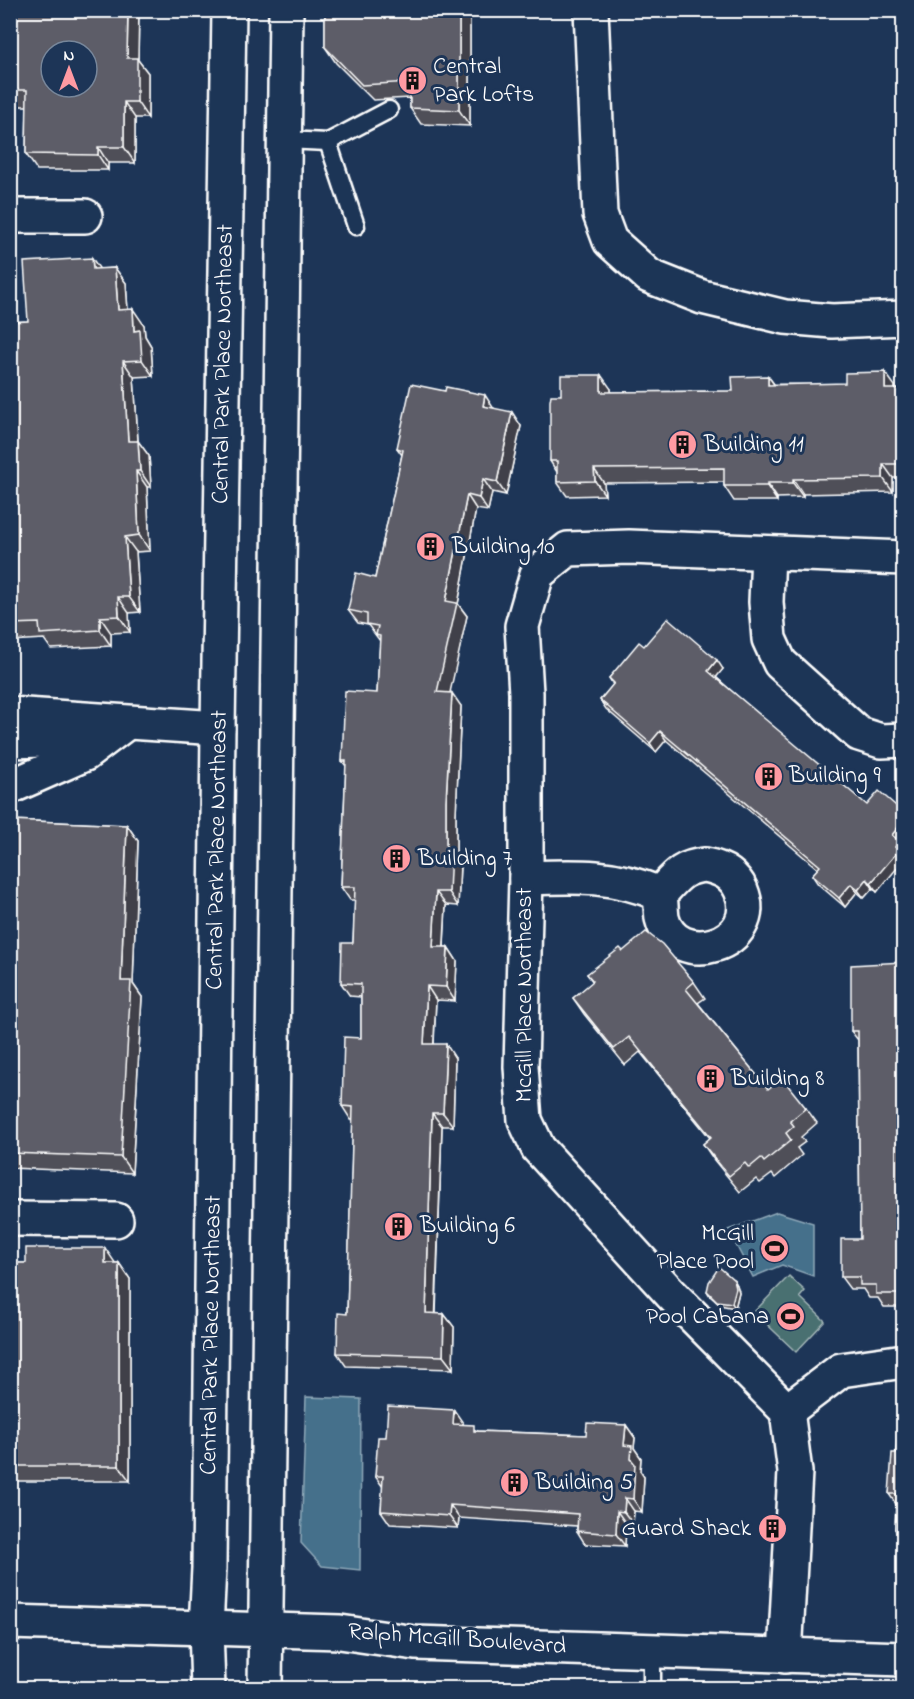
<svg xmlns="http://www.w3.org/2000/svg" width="914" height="1699" viewBox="0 0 914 1699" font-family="'Indie Flower',sans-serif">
<rect width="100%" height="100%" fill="#1d3557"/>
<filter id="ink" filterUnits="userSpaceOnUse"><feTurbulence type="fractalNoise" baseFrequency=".0167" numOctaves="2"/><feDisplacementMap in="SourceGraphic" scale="12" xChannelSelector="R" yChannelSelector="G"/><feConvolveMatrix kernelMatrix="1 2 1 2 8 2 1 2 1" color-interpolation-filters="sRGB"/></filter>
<g filter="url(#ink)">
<path fill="#4a6f71" stroke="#a4b7b8" stroke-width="1.5" d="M789,1276l16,15 -5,6 25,24 -29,31 -42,-40z"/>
<g fill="#45708b" stroke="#8fa9b9" stroke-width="1.5">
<path d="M777,1212l36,11v53l-31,-11 -29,12 -25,-47z"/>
<path d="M306,1397l55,2 -1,171 -38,-4 -21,-23z"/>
</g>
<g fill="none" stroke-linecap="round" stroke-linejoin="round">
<defs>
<g id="service">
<path d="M284,140l44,2 61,-32"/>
<path d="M328,142l28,84"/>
<path d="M652,1688v-37"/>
</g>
<g id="minor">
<path d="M591,10l9,204 10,27 39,35 53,21 83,20 47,4 72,-3"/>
<path d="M10,216h75"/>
<path d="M768,553l-2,49 3,37 11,24 79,71 22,7 23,-1"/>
<path d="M10,714l208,14"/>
<path d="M10,741l35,-1 43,-18"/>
<path d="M10,787l75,-33 41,-31"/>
<path d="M705,865c16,3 29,9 36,25 23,55 -66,81 -79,28 -1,-8 -1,-16 -2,-24 15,-16 21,-27 45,-29z"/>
<path d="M526,878c51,-2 86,-4 134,16"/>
<path d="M10,1219l106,1"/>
<path d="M787,1411l54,-41 63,-9"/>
<path d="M785,1656l10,-184 -8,-61 -115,-116 -134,-147 -13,-28 -4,-53 5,-189v-185l-4,-67 15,-52 31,-25 61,-2 275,11"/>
<path d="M208,1688l-2,-60 3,-60 9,-840 11,-718"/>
<path d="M265,1688l21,-1678"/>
</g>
<path id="secondary" d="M10,1622l330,10 75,11 489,16"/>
</defs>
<use href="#service" stroke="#fff" stroke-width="21"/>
<use href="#minor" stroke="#fff" stroke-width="38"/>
<use href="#secondary" stroke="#fff" stroke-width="38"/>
<use href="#service" stroke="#1d3557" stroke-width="16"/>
<use href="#minor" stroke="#1d3557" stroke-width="33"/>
<use href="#secondary" stroke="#1d3557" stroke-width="33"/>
</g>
<g fill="#505059" stroke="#fff" stroke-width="1.5">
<path d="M10,10h129l-1,50 10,13v45h-13v45h-27v7h-71l-11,-16 1,-48h-17z"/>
<path d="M325,10h145v116l-49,-2 -11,-16v-10l-37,2 -37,-37 -11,-16z"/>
<path d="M115,268l11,15 2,27 16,15 1,11 6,10 2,30 -19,1 4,64 11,15 2,31h-4l3,64 -14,1 4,60 -11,1 1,19 -19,1v13l-60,3 -7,-10 -34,2v-319l18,-1 71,-52z"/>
<path d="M768,376l6,8 121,2v3h8v89h-10v14l-90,2v3l-26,1v3h-43l-10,-15v-4l-120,1 1,12 -38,1 -10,-14v-10l-7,-11 11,-66 50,-6v3l122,-1z"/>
<path d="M494,408l27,18 -15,69 -14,-3 -4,19 -12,-2 -18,95 9,12 -18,77 12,13 -5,108v44l4,7 -2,41 -12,-1 -2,42h4l9,14 -2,40 -19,-1 -2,44 21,14 -2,68h-11l-6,188h8l10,13 -1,42 -107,-3 -9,-13 10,-39 6,-194h-2l-9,-14 19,-68v-41l-11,-1 -9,-13 12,-40 2,-43h-5l-9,-13 5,-121 -4,-5 35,-68 3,-52 -12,-16 -10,-2 -10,-13 27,-32 27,-123 -5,-7z"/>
<path d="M644,646l79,23 -7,8 183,165 3,12 -25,38 -4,-4 -9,10 -7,-6 -12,15 -27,-23 -6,-9 6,-6 -152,-129 -10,12 -50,-43 -6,-9 13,-15 -4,-7z"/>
<path d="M10,820l117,5 11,16 -5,143 9,13 -10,176 -122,-5v-129h1l4,-89h-5z"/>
<path d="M623,951l71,31 11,16 -7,5 70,86 38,19 11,15 -16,14 4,5 -8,6 5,7 -27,23 -3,-4 -12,9 -4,-4 -16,13 -26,-32 -11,-16 7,-6 -70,-86 -15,13 -41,-51 -11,-16 20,-16 -6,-8z"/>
<path d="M903,962v345h-19l-6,-9h-9l-6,-9h-13l-9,-12 19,-38 -2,-199 -7,-9z"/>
<path d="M10,1263h109l11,16v202h-120z"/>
<path d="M734,1280l3,5 2,7 -4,16 -15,-3 -10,-9 -3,-5z"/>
<path d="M463,1423v2l15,6 108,4 40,-10 9,13 -1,10 7,10 -1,13 4,6 -2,35 -8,-1 -1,13h-7l-1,22 -40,-2 -8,-13v-5l-118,-8 -1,10 -68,-4 -9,-13 2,-24 -8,-11 11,-39z"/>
<path d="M903,1423v118l-8,-12 1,-25 -7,-10 7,-41z"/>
</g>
<g fill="#414148" stroke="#fff" stroke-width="1.5">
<path d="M128,10h11l-1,50 10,13v45l-11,-16 -10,-44z"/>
<path d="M459,10h11v116l-11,-16z"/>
<path d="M124,102l11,16v45l-11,-16z"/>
<path d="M98,147l10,16v7l-10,-15z"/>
<path d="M92,258l11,16 -10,-5z"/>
<path d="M115,268l11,15 3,43 -11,-16z"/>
<path d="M133,309l11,16 1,11 6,10 2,30 -11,-16 -8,-29z"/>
<path d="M123,361l11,16 5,80 -11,-16z"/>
<path d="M885,372l10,14v18l-10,-15z"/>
<path d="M601,375l10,14v18l-10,-15z"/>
<path d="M768,376l10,14 -10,-5z"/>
<path d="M485,395l9,14 -11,-3z"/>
<path d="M512,412l9,14 -15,69 -9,-13z"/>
<path d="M138,441l11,15 2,31 -11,-16z"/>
<path d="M883,464l10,14v14l-10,-14z"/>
<path d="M594,469l10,14 1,12 -10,-14z"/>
<path d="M136,471l11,16 3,64 -11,-16z"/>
<path d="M483,479l9,13 -4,19 -9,-13z"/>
<path d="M793,479l10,15v3l-10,-14z"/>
<path d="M767,483l10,15v3l-10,-15z"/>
<path d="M467,495l9,14 -18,95 9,12 -20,90 -10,-14 9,-91z"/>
<path d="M125,537l11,15 4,60 -11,-15z"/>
<path d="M118,597l11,16 1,19 -11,-16z"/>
<path d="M100,617l11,16v13l-11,-16z"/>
<path d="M717,660l6,9 -9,11 -6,-9z"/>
<path d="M452,693l9,13 -5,108v44l4,7 -2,41 -9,-14 -3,-41v-50z"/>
<path d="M660,731l6,9 -10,12 -6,-9z"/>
<path d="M903,821v16l-4,5 4,6v4l-1,2 1,3v4l-26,31 -6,-9 24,-36 -3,-12z"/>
<path d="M127,825l11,16 -5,143 9,13 -10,176 -11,-16v-176z"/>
<path d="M867,879l6,9 -9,10 -6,-8z"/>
<path d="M851,884l6,8 -12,15 -6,-9z"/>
<path d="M436,892l10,13 -3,55 -10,-13z"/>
<path d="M448,947l9,14 -2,40 -9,-14z"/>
<path d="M427,986l9,14 -3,57 -9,-13z"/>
<path d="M446,1044l9,14 -2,68 -10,-13z"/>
<path d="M432,1113l10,13 -7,201 -9,-14z"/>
<path d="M105,1248l11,16 -11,-1z"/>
<path d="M119,1263l11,16v202l-11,-15z"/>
<path d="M734,1280l3,5 2,7 -4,16 -3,-5z"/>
<path d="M444,1314l10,13 -1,42 -10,-13z"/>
<path d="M454,1410l9,13 -1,14 -9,-13z"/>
<path d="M626,1425l9,13 -1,10 7,10 -1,13 4,6 -2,35 -9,-13 -2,-40 -7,-14z"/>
<path d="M625,1498l9,13 -1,13 -9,-12z"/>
<path d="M450,1505l9,13 -1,10 -9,-12z"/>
<path d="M617,1511l9,13 -1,22 -9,-12z"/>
</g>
<g fill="#5d5d67" stroke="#fff" stroke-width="1.5" fill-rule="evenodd">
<path d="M10,10h118l-1,48h10v44h-13v45h-26v8l-72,-1 1,-64h-17zM51,51h36v36h-36z"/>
<path d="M325,10h134v100l-49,-2v-26l-48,3 -37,-38z"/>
<path d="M92,258l1,11 22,-1 3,42 15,-1 1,22 6,-1 2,30 -19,1 5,80h10l2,30h-4l3,64 -14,2 4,60h-11l1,19 -19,1v13l-60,4 -1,-11 -29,1v-302l18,-1 -4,-59z"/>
<path d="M885,372v17h18v75h-20v14l-90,1v4h-26v3h-43v-18l-130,1 1,12 -38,1v-21h-7v-60l1,-6h10v-20h40v17l132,-1 -1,-14 36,-1v9l77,-2v-10z"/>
<path d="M411,384l34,7 1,-4 39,8 -2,11 29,6 -15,70 -14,-3 -4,19 -12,-3 -21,106 11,2 -20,89 15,1 -6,108v50h5l-2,41h-13l-3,55h15l-2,40 -19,-1 -3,58h22l-3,69h-11l-6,200 18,1 -1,42 -106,-3 1,-40 9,1 6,-207 -11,-1 2,-69 17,1v-54l-20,-1 1,-40h11l2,-56h-14l5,-126h-4l3,-70 32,2 3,-57 -4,-1 2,-9 -11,-2v-10l-19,-4 8,-37 19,5 28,-128 -6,-2z"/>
<path d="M668,618l49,42 -9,11 159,134 12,-14 24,21v9l-11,14 7,6 -4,6 4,3 -28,33 -4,-4 -9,11 -7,-6 -12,14 -27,-23 8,-9 -160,-135 -10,12 -50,-43 14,-17 -5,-5 30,-36 5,4z"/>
<path d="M10,820l117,5 -6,156h10l-10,176 -111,-4v-114h1l4,-104h-5z"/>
<path d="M646,932l16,12 32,38 -8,7 82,100 14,-11 24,30 -16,13 4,5 -8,7 5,7 -27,22 -3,-4 -12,10 -4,-5 -16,13 -26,-32 8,-7 -82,-100 -15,12 -41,-51 20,-17 -6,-7 33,-26 3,3z"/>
<path d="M903,962v332h-27v-9h-16v-8h-19v-38h19l-2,-208h-7v-66z"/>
<path d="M26,1248h79v15h14v203h-109v-203h16z"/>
<path d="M719,1267l15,13 2,8 -4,15 -15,-2 -10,-10 2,-9z"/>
<path d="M388,1406l66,4 -1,14 21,1v6l112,4 1,-12 39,2 -2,20 8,1 -1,13 4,5 -2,35 -8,-1 -1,14 -7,-1 -1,23 -39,-3 1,-17 -128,-9 -1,11 -68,-5 2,-35h-8l3,-39h8z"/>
<path d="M898,1422l5,1v106h-8l2,-35h-8l3,-41h4z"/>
</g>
</g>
<defs>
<symbol id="building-disc" viewBox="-11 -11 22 22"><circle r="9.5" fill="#ff9aa2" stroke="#1d3557"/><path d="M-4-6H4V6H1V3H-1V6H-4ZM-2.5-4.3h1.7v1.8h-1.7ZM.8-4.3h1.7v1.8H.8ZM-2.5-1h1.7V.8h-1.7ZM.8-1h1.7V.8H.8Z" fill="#111"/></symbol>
<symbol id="stadium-disc" viewBox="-11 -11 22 22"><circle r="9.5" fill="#ff9aa2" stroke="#1d3557"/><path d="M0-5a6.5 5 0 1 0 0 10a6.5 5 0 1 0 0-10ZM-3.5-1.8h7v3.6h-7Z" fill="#111"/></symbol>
</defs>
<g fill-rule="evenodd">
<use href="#building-disc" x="396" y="64" width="33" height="33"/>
<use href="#building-disc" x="666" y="428" width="33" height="33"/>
<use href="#building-disc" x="414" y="530" width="33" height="33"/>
<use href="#building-disc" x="752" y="760" width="33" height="33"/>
<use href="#building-disc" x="380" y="842" width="33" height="33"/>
<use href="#building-disc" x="694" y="1062" width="33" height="33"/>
<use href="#building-disc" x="382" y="1210" width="33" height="33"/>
<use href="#stadium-disc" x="758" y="1232" width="33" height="33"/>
<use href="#stadium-disc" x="774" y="1300" width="33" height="33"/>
<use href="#building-disc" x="498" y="1466" width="33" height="33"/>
<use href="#building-disc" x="756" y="1512" width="33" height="33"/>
</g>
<g text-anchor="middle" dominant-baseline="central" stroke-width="6" stroke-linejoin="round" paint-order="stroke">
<g font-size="24" fill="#fff" stroke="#1d3557" text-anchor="start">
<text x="433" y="67">Central<tspan x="433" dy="28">Park Lofts</tspan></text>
<text x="704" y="445">Building 11</text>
<text x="452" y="547">Building 10</text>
<text x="789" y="776">Building 9</text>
<text x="418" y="859">Building 7</text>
<text x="731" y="1079">Building 8</text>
<text x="420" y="1226">Building 6</text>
<text x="754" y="1234" text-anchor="end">McGill<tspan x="754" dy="28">Place Pool</tspan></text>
<text x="769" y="1317" text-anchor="end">Pool Cabana</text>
<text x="535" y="1483">Building 5</text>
<text x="751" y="1529" text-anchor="end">Guard Shack</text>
</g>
<g font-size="24" fill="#fff" stroke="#1d3557">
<text transform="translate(224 364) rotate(-89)">Central Park Place Northeast</text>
<text transform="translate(218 850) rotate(-89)">Central Park Place Northeast</text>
<text transform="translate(525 995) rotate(-90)">McGill Place Northeast</text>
<text transform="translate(212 1335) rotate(-89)">Central Park Place Northeast</text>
<text transform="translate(457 1640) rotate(4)">Ralph McGill Boulevard</text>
</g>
</g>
<rect width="914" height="1699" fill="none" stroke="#1d3557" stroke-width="36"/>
<rect x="18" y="18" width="878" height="1663" fill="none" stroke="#fff" stroke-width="2" filter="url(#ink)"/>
<g transform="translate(69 69)"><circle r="28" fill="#1d3557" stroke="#77869a" stroke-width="1.5"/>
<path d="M0-4.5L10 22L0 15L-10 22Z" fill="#ff9aa2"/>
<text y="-9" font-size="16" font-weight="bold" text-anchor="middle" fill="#ffffff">N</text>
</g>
</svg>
